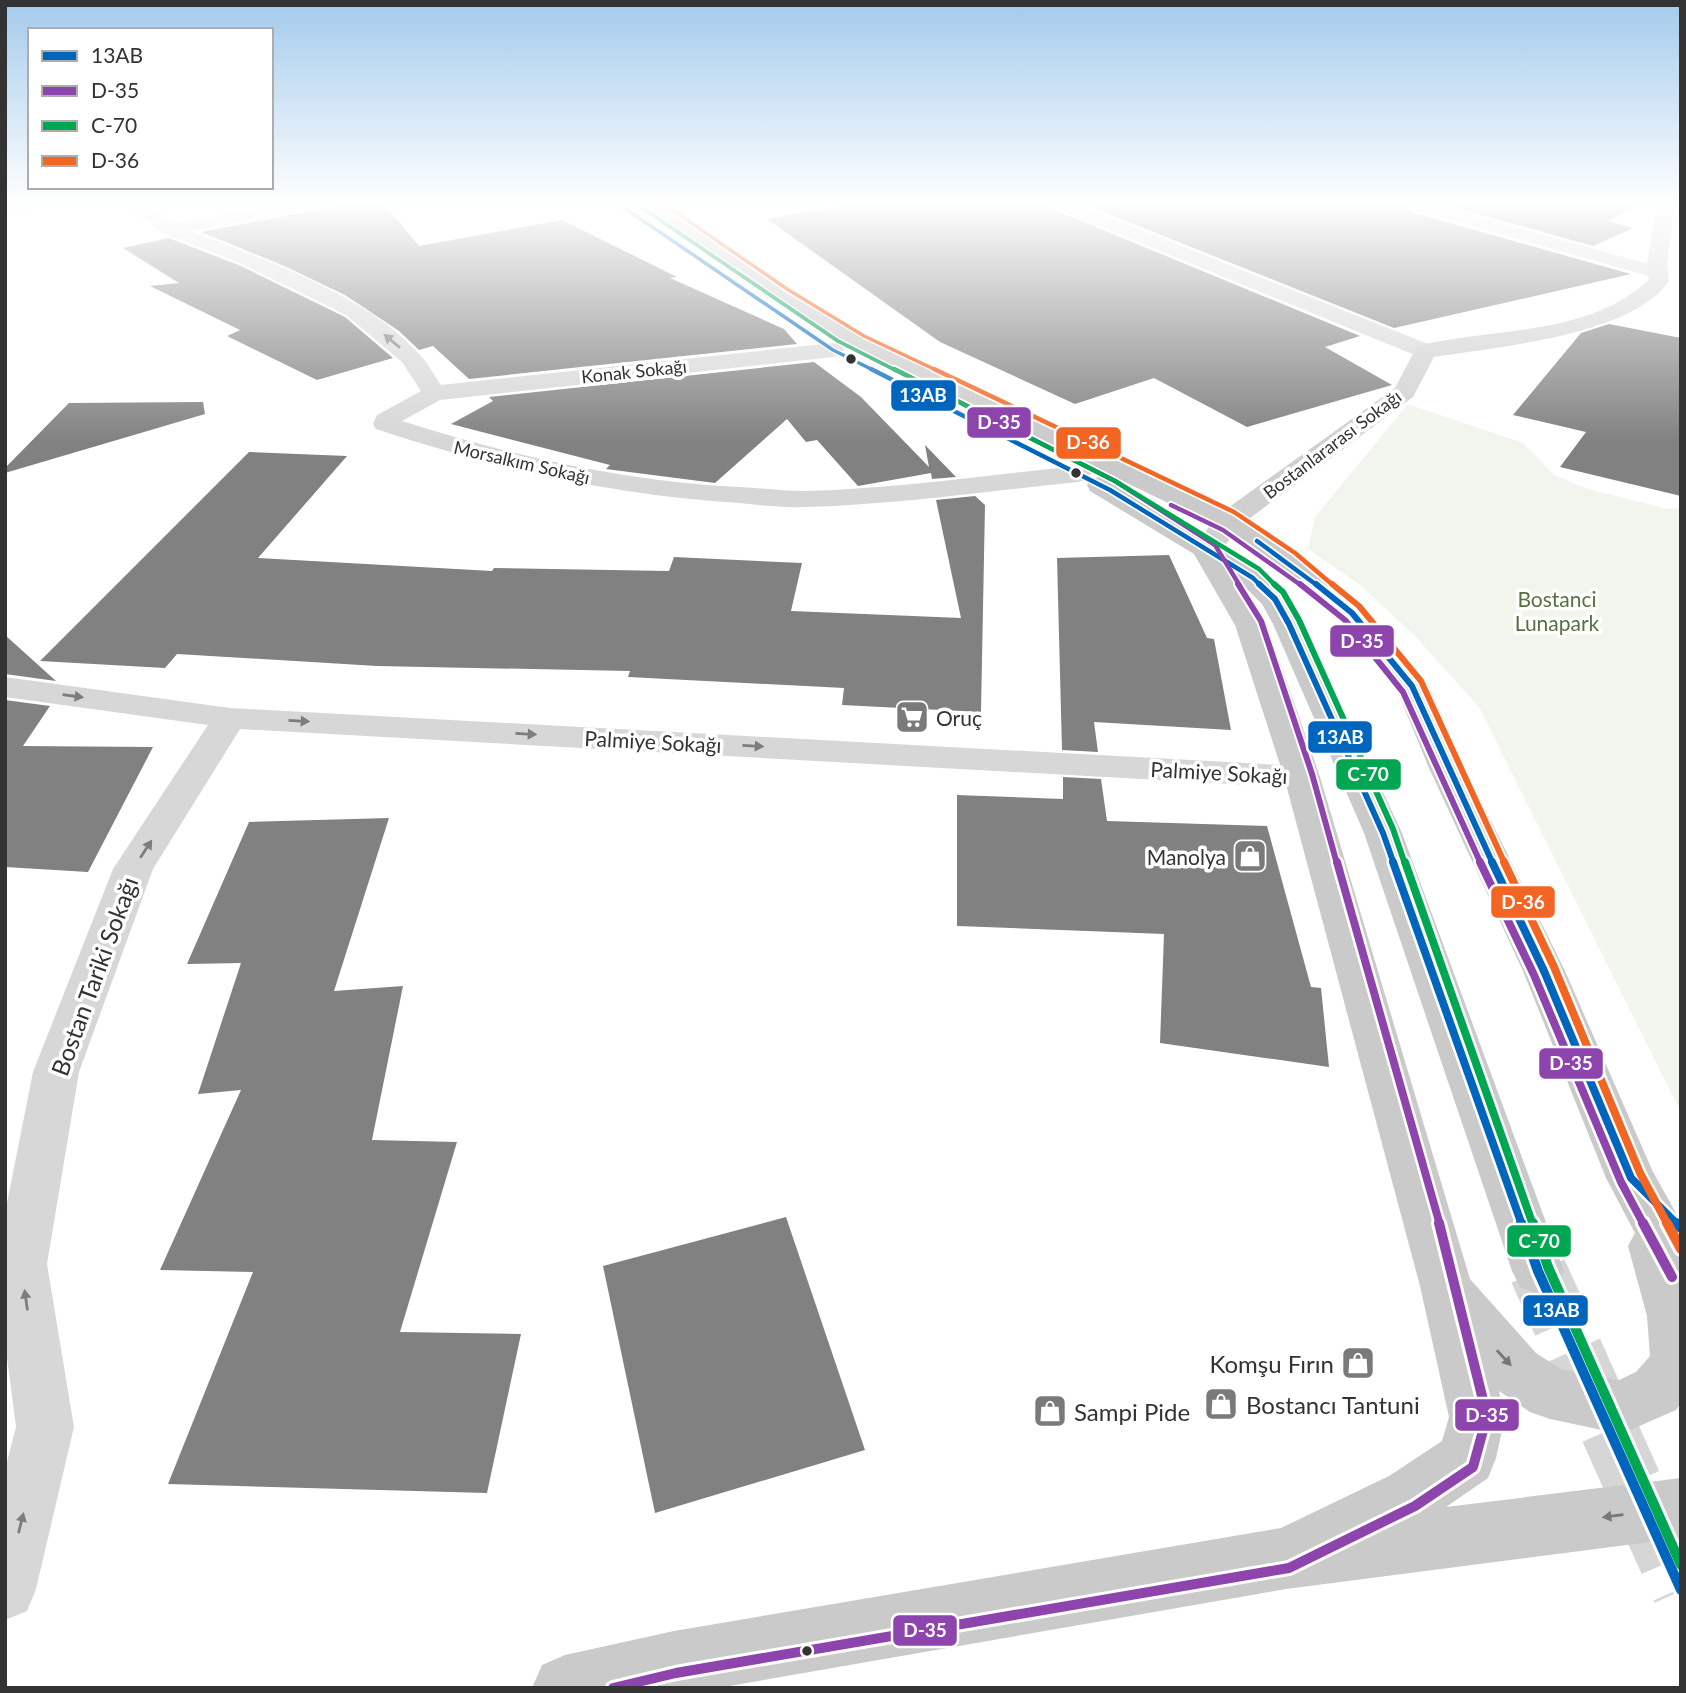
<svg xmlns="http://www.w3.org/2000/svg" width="1686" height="1693" viewBox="0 0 1686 1693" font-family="Lato,sans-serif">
<rect width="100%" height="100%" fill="#fff"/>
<path fill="#f1f5ed" d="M1408,404l115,39 31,32 34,14 80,20 13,-1v604l-202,-405 -64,-71 -55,-51 -52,-36 7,-32z"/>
<g fill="#818181">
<path d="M343,205h42l34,41 143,-26 115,57 -7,1 114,51 13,15 -328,35 -36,-33 -14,4 -20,-19 -54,-36 -63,-30 -81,-33z"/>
<path d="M844,205h208l5,6 303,125 -35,11 67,38 -145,42 -93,-49 -79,26 -135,-62 -173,-123z"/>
<path d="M1086,205h320l5,7 220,62 -237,54z"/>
<path d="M1446,205h193l-32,16 26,7 -40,18z"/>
<path d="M169,238l72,28 104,51 48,41 -76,22 -90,-44 13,-6 -90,-44 29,-3 -56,-35z"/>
<path d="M1609,324l72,14v158l-121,-29 26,-35 -73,-17 68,-82z"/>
<path d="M814,362l47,35 68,70 -4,-22 31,32 -24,2 -1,-6 -73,13 -41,-46 -11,2 -19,-23 -72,64 -109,-14 4,-4 -159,-41 42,-23 -4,-4z"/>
<path d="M203,402l2,12 -200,59v-5l64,-65z"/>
<path d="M249,452l98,4 -89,102 234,13 2,-3 175,3 5,-14 128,6 -11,48 170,7 -25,-118 39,-4 10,9 -4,207 -139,-7 2,-17 -216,-11 2,-6 -253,-5 -200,-12 -12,14 -125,-7z"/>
<path d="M1169,555l38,83 7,1 17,91 -137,-8 4,30 -36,-2 -5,-192z"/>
<path d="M5,635l51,46 -51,-7z"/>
<path d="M5,700l45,6 -27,40 130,1 -65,125 -83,-5z"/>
<path d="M1063,777l38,2 6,42 160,5 44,161 10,1 8,79 -169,-24 4,-109 -207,-8v-131l106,4z"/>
<path d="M389,818l-55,173 69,-5 -31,154 85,2 -57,190 121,2 -34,159 -319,-9 85,-212 -93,-2 81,-180 -43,4 43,-131 -54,1 62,-142z"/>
<path d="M786,1217l79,233 -210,63 -52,-247z"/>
</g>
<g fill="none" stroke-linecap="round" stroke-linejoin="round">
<path stroke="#d6d6d6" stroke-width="58" stroke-dasharray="58 29" stroke-linecap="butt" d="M1538,1271l143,320"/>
<g fill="#d7d7d7" fill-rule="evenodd">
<path d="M127,205h21l25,18 105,-18h39l-9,5 -117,21c72,28 177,65 228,123 9,9 15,21 22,31l392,-42 8,2 3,5 -3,5 -8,2 -393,43 -38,21c110,35 222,60 337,66 22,1 43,4 64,4 92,-2 184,-16 275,-25l9,2 4,6 -4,6 -9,2c-91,9 -183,23 -275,25 -21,1 -43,-2 -64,-4 -124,-7 -244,-35 -363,-74l-3,-5 4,-9 44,-24 -19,-29 -56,-47 -104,-51 -79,-31z"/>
<path d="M1055,205h24l354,141 3,5 -3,5h-16l-359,-147z"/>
<path d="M1409,205h28l229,64 3,4 -3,4h-14l-240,-68z"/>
<path d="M5,677l225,31 1072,58 13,3 5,8 -5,8 -13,3 -1062,-59 -87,140 -74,203 -32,192 27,163 -38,162 -9,22 -22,9v-151l11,-42 -11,-85v-129l28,-141 80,-203 95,-144 -203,-28z"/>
</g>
<g fill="#d0d0d0" fill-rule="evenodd">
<path d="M5,205h31l-3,4 -28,7z"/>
<path d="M1657,205h18l-8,58 2,18c-38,55 -173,66 -235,76l-21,40 -175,130c-12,16 -19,35 -42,29l-4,-6 26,-35 177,-127 22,-42c76,-19 170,-9 232,-66l-2,-17z"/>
</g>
<path fill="#cacaca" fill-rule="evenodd" d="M638,205h21l129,89 79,46 371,175 60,40 65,51 66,80 36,82 100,203 88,201 28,50v181l-5,7 -55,24 -71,-15 -20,-7 -31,-21 6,26 -9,41 -8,20 -42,29 235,-29v60l-395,51 -568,99h-186l10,-23 23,-10 109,-24 607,-103 108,-52 53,-35 7,-24 -29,-131 -136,-509 -49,-152 -41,-71 -104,-63 -3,-6 3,-6 10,-2 10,2 154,93 22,21 19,31 97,209 162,438 -8,16 -18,7 -18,-7 -8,-16 -148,-438 -91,-209 -11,-20 -21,-21 26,42 53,152 150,502 66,74 25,16 58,11 17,-8 14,-16 -3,-40 -19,-70 7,-13 -29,-55 -83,-207 -94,-203 -33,-80 -55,-68 -63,-53 -60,-40 -367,-177 -77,-48z"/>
<defs>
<path id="bus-1-far4" d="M620,205l213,145 42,21"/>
<g id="bus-1-far3">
<path d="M871,369l239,121 143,88 8,8"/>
<path d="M1257,541l61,45"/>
</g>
<g id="bus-1-far2">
<path d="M1259,584l16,15 14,25 94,209 11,31"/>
<path d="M1316,584l36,29 60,73 81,178"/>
</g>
<g id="bus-1-far1">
<path d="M1393,862l129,363"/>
<path d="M1492,862l52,109 87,207 47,47"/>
</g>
<g id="bus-1">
<path d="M1521,1223l17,48 143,319"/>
<path d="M1676,1223l5,5"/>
</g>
<path id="bus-2-far4" d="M638,205l200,136 59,30"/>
<g id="bus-2-far3">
<path d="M894,369l221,112 100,64 25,41"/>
<path d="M1171,505l52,25 79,56"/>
</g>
<g id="bus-2-far2">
<path d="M1238,584l23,37 51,153 25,90"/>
<path d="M1300,584l45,36 58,72 78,172"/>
</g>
<g id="bus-2-far1">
<path d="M1337,862l103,363"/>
<path d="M1480,862l54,113 87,207 23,43"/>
</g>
<g id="bus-2">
<path d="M1643,1223l29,54"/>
<path d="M613,1688l63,-15 613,-105 126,-62 58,-39 14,-51 -48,-193"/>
</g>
<path id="bus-3-far4" d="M638,205l200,136 59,30"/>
<path id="bus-3-far3" d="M894,369l221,112 144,88 17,17"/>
<path id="bus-3-far2" d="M1274,584l9,8 16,28 94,209 12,35"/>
<path id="bus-3-far1" d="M1405,862l128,363"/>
<path id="bus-3" d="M1533,1223l15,44 133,298"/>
<path id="bus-4-far4" d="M665,205l122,84 77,47 74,35"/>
<path id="bus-4-far3" d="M934,369l300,143 61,41 39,33"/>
<path id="bus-4-far2" d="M1332,584l27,22 62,75 84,183"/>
<path id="bus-4-far1" d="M1504,862l50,105 86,206 28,52"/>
<path id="bus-4" d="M1667,1223l14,26"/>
</defs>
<use href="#bus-1-far4" stroke="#fff" stroke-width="6"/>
<use href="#bus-1-far3" stroke="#fff" stroke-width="8"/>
<use href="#bus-1-far2" stroke="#fff" stroke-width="10"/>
<use href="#bus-1-far1" stroke="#fff" stroke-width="13"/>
<use href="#bus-1" stroke="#fff" stroke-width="16"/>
<use href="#bus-2-far4" stroke="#fff" stroke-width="6"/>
<use href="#bus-2-far3" stroke="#fff" stroke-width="8"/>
<use href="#bus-2-far2" stroke="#fff" stroke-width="10"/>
<use href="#bus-2-far1" stroke="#fff" stroke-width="13"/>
<use href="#bus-2" stroke="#fff" stroke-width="16"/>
<use href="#bus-3-far4" stroke="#fff" stroke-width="6"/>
<use href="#bus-3-far3" stroke="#fff" stroke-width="8"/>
<use href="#bus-3-far2" stroke="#fff" stroke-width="10"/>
<use href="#bus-3-far1" stroke="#fff" stroke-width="13"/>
<use href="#bus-3" stroke="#fff" stroke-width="16"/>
<use href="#bus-4-far4" stroke="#fff" stroke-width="6"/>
<use href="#bus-4-far3" stroke="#fff" stroke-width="8"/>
<use href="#bus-4-far2" stroke="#fff" stroke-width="10"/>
<use href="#bus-4-far1" stroke="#fff" stroke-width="13"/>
<use href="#bus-4" stroke="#fff" stroke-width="16"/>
<use href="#bus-1-far4" stroke="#0065bd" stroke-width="3.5"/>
<use href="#bus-1-far3" stroke="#0065bd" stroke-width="4.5"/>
<use href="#bus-1-far2" stroke="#0065bd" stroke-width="6"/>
<use href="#bus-1-far1" stroke="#0065bd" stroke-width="8"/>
<use href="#bus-1" stroke="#0065bd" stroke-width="10"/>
<use href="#bus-2-far4" stroke="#8e44ad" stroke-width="3.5"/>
<use href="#bus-2-far3" stroke="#8e44ad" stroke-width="4.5"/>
<use href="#bus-2-far2" stroke="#8e44ad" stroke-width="6"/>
<use href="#bus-2-far1" stroke="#8e44ad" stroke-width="8"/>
<use href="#bus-2" stroke="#8e44ad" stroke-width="10"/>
<use href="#bus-3-far4" stroke="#00a651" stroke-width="3.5"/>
<use href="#bus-3-far3" stroke="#00a651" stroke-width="4.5"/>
<use href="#bus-3-far2" stroke="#00a651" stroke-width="6"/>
<use href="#bus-3-far1" stroke="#00a651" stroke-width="8"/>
<use href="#bus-3" stroke="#00a651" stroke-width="10"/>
<use href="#bus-4-far4" stroke="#f26522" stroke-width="3.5"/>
<use href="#bus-4-far3" stroke="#f26522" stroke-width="4.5"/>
<use href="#bus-4-far2" stroke="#f26522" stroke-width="6"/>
<use href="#bus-4-far1" stroke="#f26522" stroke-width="8"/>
<use href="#bus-4" stroke="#f26522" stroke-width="10"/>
</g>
<defs><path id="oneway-solid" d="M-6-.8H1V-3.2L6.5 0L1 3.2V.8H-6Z" transform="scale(1.75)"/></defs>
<g fill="#7d7d7d">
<use href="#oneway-solid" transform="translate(392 341) rotate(-140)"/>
<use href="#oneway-solid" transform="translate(73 696) rotate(8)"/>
<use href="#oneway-solid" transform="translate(299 721) rotate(3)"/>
<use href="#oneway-solid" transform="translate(526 734) rotate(3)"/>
<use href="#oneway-solid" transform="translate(753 746) rotate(3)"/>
<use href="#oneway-solid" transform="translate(146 849) rotate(-57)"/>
<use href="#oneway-solid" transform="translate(26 1300) rotate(-98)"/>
<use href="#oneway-solid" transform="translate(21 1523) rotate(-76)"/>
</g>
<g fill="#777">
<use href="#oneway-solid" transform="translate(1504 1358) rotate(47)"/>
<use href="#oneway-solid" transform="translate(1613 1516) rotate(173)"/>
</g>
<linearGradient id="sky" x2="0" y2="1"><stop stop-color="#a3caec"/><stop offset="0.46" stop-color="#fff"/><stop offset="1" stop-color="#fff" stop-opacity="0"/></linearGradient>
<rect width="1686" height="442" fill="url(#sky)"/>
<defs>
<symbol id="supermarket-square" viewBox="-11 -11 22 22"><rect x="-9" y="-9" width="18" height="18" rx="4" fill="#7a7a7a" stroke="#fff"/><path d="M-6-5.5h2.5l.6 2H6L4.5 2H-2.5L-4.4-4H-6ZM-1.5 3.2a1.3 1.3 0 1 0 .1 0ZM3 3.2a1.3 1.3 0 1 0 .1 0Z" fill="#fff"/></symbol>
<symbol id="shop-square" viewBox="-11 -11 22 22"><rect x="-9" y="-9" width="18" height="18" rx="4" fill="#7a7a7a" stroke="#fff"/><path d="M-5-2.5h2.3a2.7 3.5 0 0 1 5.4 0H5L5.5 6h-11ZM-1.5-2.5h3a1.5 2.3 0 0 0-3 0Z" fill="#fff"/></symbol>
</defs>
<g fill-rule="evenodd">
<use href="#supermarket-square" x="893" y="698" width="38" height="38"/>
<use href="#shop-square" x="1231" y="837" width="38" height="38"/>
<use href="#shop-square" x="1339" y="1344" width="38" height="38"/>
<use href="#shop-square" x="1202" y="1385" width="38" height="38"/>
<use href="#shop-square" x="1031" y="1392" width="38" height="38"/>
</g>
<g fill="#333" stroke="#fff" stroke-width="2.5">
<circle cx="851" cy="359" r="6"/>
<circle cx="1076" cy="473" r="6"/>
<circle cx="807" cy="1651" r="6"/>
</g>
<g text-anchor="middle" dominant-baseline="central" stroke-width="7" stroke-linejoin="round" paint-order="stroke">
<g font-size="18" fill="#333" stroke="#fff">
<text transform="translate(634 371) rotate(-6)">Konak Sokağı</text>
<text transform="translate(1332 444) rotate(-37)">Bostanlararası Sokağı</text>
<text transform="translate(522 462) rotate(13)">Morsalkım Sokağı</text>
</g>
<g font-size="21" fill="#56703f" stroke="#fff">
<text x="1557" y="598">Bostanci<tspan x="1557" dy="24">Lunapark</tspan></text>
</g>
<g font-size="21" fill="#333" stroke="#fff" text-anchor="start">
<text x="936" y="717">Oruç</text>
<text x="1226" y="856" text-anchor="end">Manolya</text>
</g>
<g font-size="21" fill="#333" stroke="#fff">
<text transform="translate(653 741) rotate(3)">Palmiye Sokağı</text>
<text transform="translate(1219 772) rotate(3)">Palmiye Sokağı</text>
</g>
<g font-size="24" fill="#333" stroke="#fff">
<text transform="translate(94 976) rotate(-70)">Bostan Tariki Sokağı</text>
</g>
<g font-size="24" fill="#333" stroke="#fff" text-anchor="start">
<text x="1334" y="1363" text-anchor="end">Komşu Fırın</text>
<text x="1246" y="1404">Bostancı Tantuni</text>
<text x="1074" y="1411">Sampi Pide</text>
</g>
</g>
<g stroke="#fff" stroke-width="2.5">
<rect x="890" y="379" width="67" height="33" rx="7" fill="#0065bd"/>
<rect x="966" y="406" width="66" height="33" rx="7" fill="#8e44ad"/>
<rect x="1055" y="426" width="67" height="34" rx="7" fill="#f26522"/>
<rect x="1329" y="624" width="66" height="34" rx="7" fill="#8e44ad"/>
<rect x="1307" y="720" width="66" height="34" rx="7" fill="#0065bd"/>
<rect x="1335" y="758" width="67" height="33" rx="7" fill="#00a651"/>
<rect x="1490" y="885" width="66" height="34" rx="7" fill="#f26522"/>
<rect x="1538" y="1047" width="66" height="33" rx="7" fill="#8e44ad"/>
<rect x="1506" y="1224" width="66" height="34" rx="7" fill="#00a651"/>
<rect x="1522" y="1294" width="67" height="33" rx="7" fill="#0065bd"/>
<rect x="1454" y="1398" width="66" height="34" rx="7" fill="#8e44ad"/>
<rect x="892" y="1614" width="66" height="33" rx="7" fill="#8e44ad"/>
</g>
<g font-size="19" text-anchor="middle" font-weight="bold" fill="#fff">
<text x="923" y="402">13AB</text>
<text x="999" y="429">D-35</text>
<text x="1088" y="449">D-36</text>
<text x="1362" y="648">D-35</text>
<text x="1340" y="744">13AB</text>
<text x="1368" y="781">C-70</text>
<text x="1523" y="909">D-36</text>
<text x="1571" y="1070">D-35</text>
<text x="1539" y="1248">C-70</text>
<text x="1556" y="1317">13AB</text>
<text x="1487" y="1422">D-35</text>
<text x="925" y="1637">D-35</text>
</g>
<rect width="1686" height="1693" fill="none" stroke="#333333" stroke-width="14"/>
<rect x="28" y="28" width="245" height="161" fill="#ffffff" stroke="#adadad" stroke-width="2"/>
<rect x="42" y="51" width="35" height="10" fill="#0065bd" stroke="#adadad" stroke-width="2"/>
<text x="91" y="63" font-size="21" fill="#333333">13AB</text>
<rect x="42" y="86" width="35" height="10" fill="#8e44ad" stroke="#adadad" stroke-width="2"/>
<text x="91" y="98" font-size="21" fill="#333333">D-35</text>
<rect x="42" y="121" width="35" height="10" fill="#00a651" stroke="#adadad" stroke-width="2"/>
<text x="91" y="133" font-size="21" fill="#333333">C-70</text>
<rect x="42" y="156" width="35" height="10" fill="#f26522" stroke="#adadad" stroke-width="2"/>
<text x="91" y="168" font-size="21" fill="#333333">D-36</text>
</svg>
